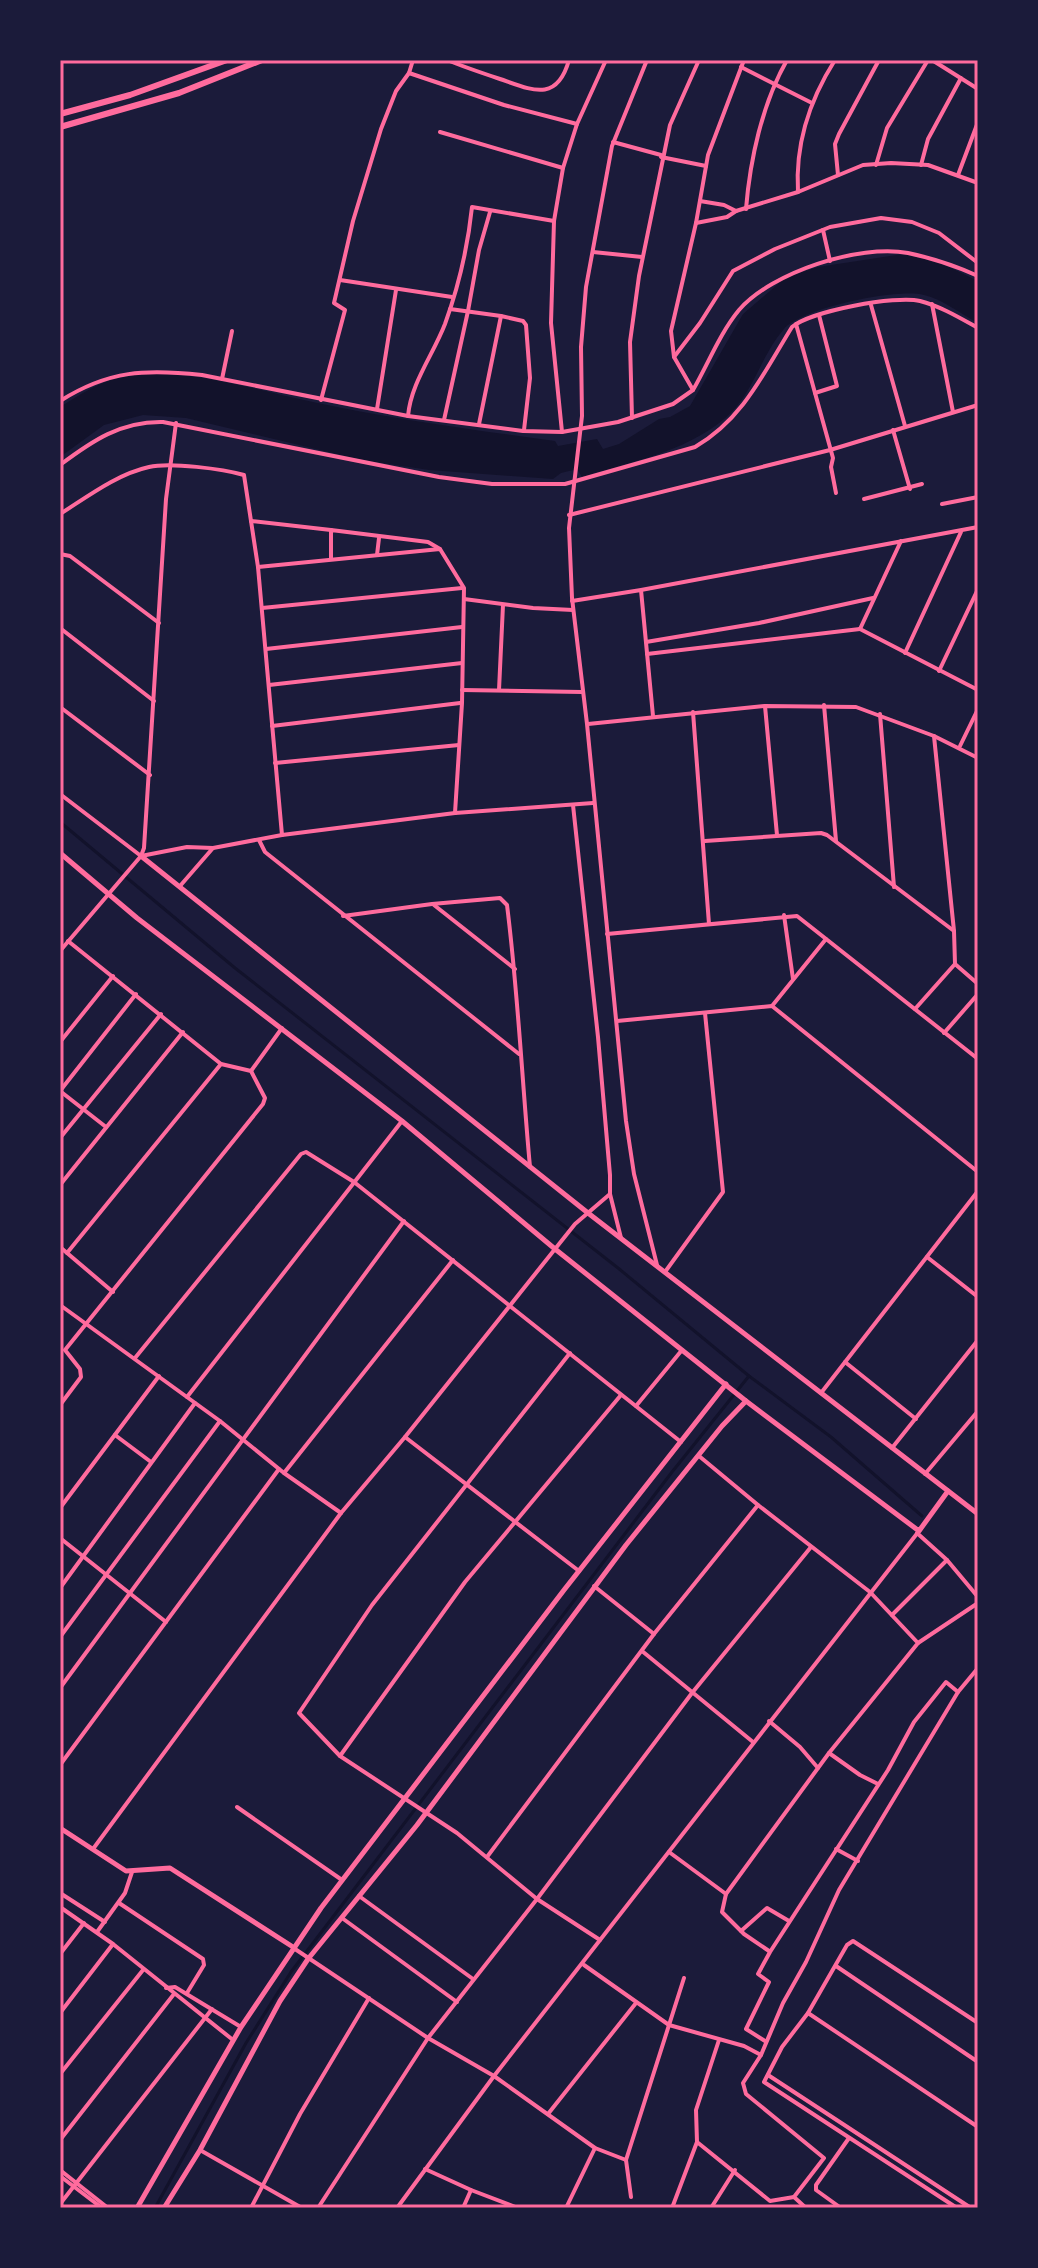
<svg xmlns="http://www.w3.org/2000/svg" width="1038" height="2268" viewBox="0 0 1038 2268" font-family="Spectral,serif">
<rect width="100%" height="100%" fill="#1b1b3a"/>
<path fill="#12122b" d="M903,254l36,8 39,19v42c-17,-9 -36,-24 -54,-28 -28,-7 -121,13 -140,34 -24,27 -31,68 -61,91 -39,32 -93,42 -141,57l-5,-8 -16,4 -8,6 -124,-9 -67,-10 -176,-42 -43,-3 -39,10 -44,32v-50c29,-18 48,-31 84,-33 57,-3 114,17 169,28 79,17 161,28 242,39l3,5 39,-7 6,10 16,-5 40,-25 11,-2 20,-11 53,-92 35,-30 2,-5 38,-12z"/>
<g fill="none" stroke-linecap="round" stroke-linejoin="round">
<g stroke="#12122b" stroke-width="3">
<path d="M60,822l175,146 383,300 131,108 82,61 91,79"/>
<path d="M155,2208l91,-165 45,-71 381,-500 77,-96"/>
</g>
<g stroke="#ff6b9d" stroke-width="4">
<path d="M447,60c17,7 35,13 53,19 32,11 57,24 69,-19"/>
<path d="M647,60l-35,86 -26,141 -5,60 1,69 -13,112 3,70 15,126 39,397 8,53 23,91"/>
<path d="M932,60l46,29"/>
<path d="M741,67l71,36"/>
<path d="M409,73l95,32 73,19"/>
<path d="M440,132l123,36"/>
<path d="M613,142l48,13"/>
<path d="M661,157l45,9"/>
<path d="M876,165l11,-37 41,-68"/>
<path d="M921,165l7,-26 33,-61"/>
<path d="M838,175l-3,-31 4,-10 40,-74"/>
<path d="M958,175l20,-53"/>
<path d="M798,192c-3,-48 11,-91 37,-132"/>
<path d="M700,201l24,4 12,6"/>
<path d="M746,209c4,-49 16,-105 41,-149"/>
<path d="M696,223l31,-6 9,-6 62,-19 65,-27 28,-2 37,2 50,18"/>
<path d="M823,230l7,31"/>
<path d="M593,252l49,5"/>
<path d="M340,280l112,17"/>
<path d="M932,304l21,108"/>
<path d="M871,305l34,121"/>
<path d="M450,309l51,7 -22,108"/>
<path d="M819,315l18,71 -22,7 18,65 -2,9 5,26"/>
<path d="M501,316l22,5 3,4 4,53 -6,52"/>
<path d="M796,324l19,69"/>
<path d="M674,357l26,-34 33,-52 42,-22 55,-22 51,-9 31,4 27,11 39,30"/>
<path d="M222,379l10,-48"/>
<path d="M693,390l-19,-33 -3,-26 25,-108 12,-68 36,-95"/>
<path d="M321,400l24,-90 -11,-7 19,-82 28,-92 15,-38 13,-18 4,-13"/>
<path d="M60,401c49,-31 86,-32 142,-26l206,41 115,15 39,1 56,-10 55,-18 20,-14c15,-26 27,-57 46,-80 33,-38 120,-66 169,-57 24,5 48,13 70,23"/>
<path d="M377,409l19,-119"/>
<path d="M408,416c3,-33 25,-61 37,-92 13,-36 23,-79 27,-117l82,14"/>
<path d="M632,418l-2,-76 9,-66 31,-151 29,-65"/>
<path d="M444,420l24,-109 11,-61 11,-38"/>
<path d="M893,430l17,59"/>
<path d="M562,432l-11,-109 3,-102 9,-53 14,-44 29,-64"/>
<path d="M60,465c32,-24 61,-44 103,-43l276,55 53,7h73l130,-37c48,-28 68,-73 97,-120 19,-16 104,-32 128,-26 20,5 40,17 58,27"/>
<path d="M864,499l58,-15"/>
<path d="M942,504l36,-7"/>
<path d="M60,514c27,-17 57,-40 89,-47 21,-5 74,2 95,8l14,92 24,268"/>
<path d="M569,515l261,-65 148,-45"/>
<path d="M251,521l80,9"/>
<path d="M60,554l10,2 89,67"/>
<path d="M377,555l2,-17"/>
<path d="M331,559v-29l97,12 12,7"/>
<path d="M258,567l182,-18 24,39 -2,115 -7,110"/>
<path d="M641,590l12,126"/>
<path d="M464,599l69,9 40,2"/>
<path d="M572,601l69,-11 337,-63"/>
<path d="M262,608l200,-20"/>
<path d="M60,628l94,73"/>
<path d="M860,629l118,61"/>
<path d="M860,629l41,-88"/>
<path d="M646,642l113,-19 114,-25"/>
<path d="M266,649l196,-22"/>
<path d="M905,653l56,-121"/>
<path d="M647,654l213,-25"/>
<path d="M939,671l39,-82"/>
<path d="M269,685l193,-22"/>
<path d="M462,690l120,2"/>
<path d="M499,690l4,-85"/>
<path d="M824,705l12,136"/>
<path d="M765,706l12,129"/>
<path d="M60,707l90,68"/>
<path d="M693,712l16,212"/>
<path d="M880,714l14,173"/>
<path d="M588,724l177,-18 91,1 78,29 44,22"/>
<path d="M272,726l188,-23"/>
<path d="M934,736l20,195"/>
<path d="M960,746l18,-37"/>
<path d="M275,763l184,-18"/>
<path d="M60,794l81,62"/>
<path d="M573,805l25,232 12,138v19l11,44"/>
<path d="M259,840l6,12 254,202"/>
<path d="M705,841l116,-8 6,2 127,96 1,33 -40,45"/>
<path d="M141,856l46,-9 26,1"/>
<path d="M180,886l33,-38 69,-13 173,-22 138,-10"/>
<path d="M434,905l81,64"/>
<path d="M784,915l9,64"/>
<path d="M343,916l89,-12 68,-6 7,7c11,87 15,175 23,262"/>
<path d="M607,934l190,-18 181,143"/>
<path d="M60,951l81,-95 3,-8 22,-349 10,-76"/>
<path d="M955,964l23,20"/>
<path d="M772,1006l54,-67"/>
<path d="M617,1021l155,-15 206,166"/>
<path d="M944,1033l34,-39"/>
<path d="M60,1042l53,-66"/>
<path d="M251,1071l31,-43"/>
<path d="M60,1091l76,-97"/>
<path d="M60,1091l46,36"/>
<path d="M60,1138l101,-124"/>
<path d="M60,1185l123,-153"/>
<path d="M60,1247l53,45"/>
<path d="M67,1253l154,-189"/>
<path d="M927,1257l51,40"/>
<path d="M665,1272l58,-80 -18,-179"/>
<path d="M60,1305l160,116 64,52 57,40"/>
<path d="M570,1353l-198,252 -73,108 41,43 117,77 80,66 63,41"/>
<path d="M135,1358l166,-204 5,-2 48,30 327,260"/>
<path d="M845,1362l71,57"/>
<path d="M821,1393l157,-202"/>
<path d="M187,1397l215,-276"/>
<path d="M60,1405l21,-28 -1,-8 -15,-19 198,-246 2,-6 -14,-27 -30,-7 -153,-123"/>
<path d="M636,1406l46,-56"/>
<path d="M115,1435l36,27"/>
<path d="M405,1437l174,134"/>
<path d="M892,1448l86,-108"/>
<path d="M284,1473l169,-213"/>
<path d="M925,1474l53,-63"/>
<path d="M60,1508l99,-132"/>
<path d="M60,1538l106,84"/>
<path d="M947,1560l31,37"/>
<path d="M594,1586l60,48"/>
<path d="M60,1588l135,-185"/>
<path d="M892,1615l55,-55 -30,-27"/>
<path d="M60,1637l160,-216"/>
<path d="M918,1643l60,-40"/>
<path d="M642,1651l111,91"/>
<path d="M60,1688l344,-467"/>
<path d="M769,1721l31,26 18,21"/>
<path d="M829,1753l31,22 18,9"/>
<path d="M340,1756l125,-174 156,-187"/>
<path d="M60,1765l219,-296"/>
<path d="M237,1807l105,73"/>
<path d="M93,1849l248,-336 64,-76 170,-213 35,-30"/>
<path d="M836,1849l22,12"/>
<path d="M669,1852l57,42 103,-141 89,-110 -48,-51 -112,-87 -59,-49"/>
<path d="M487,1857l167,-223 104,-129"/>
<path d="M60,1893l45,29"/>
<path d="M726,1894l-4,18 22,22 25,17"/>
<path d="M359,1896l114,83"/>
<path d="M119,1903l84,56 1,6 -17,28"/>
<path d="M60,1907l53,37 120,96"/>
<path d="M342,1918l115,84"/>
<path d="M741,1931l26,-23 22,13"/>
<path d="M97,1932l28,-39 7,-21"/>
<path d="M295,1949l133,89 66,38 101,72 31,12"/>
<path d="M60,1954l24,-31"/>
<path d="M584,1965l85,60 75,21 17,9"/>
<path d="M836,1966l142,96"/>
<path d="M166,1988l9,-1 66,40"/>
<path d="M60,2013l53,-69"/>
<path d="M808,2013l170,114"/>
<path d="M765,2041l-19,-12 23,-47 -11,-8 12,-22 118,-182 26,-48 32,-40 12,10"/>
<path d="M60,2074l83,-104"/>
<path d="M768,2075l203,133"/>
<path d="M548,2114l88,-111"/>
<path d="M60,2140l114,-146"/>
<path d="M697,2142l73,59 24,-4"/>
<path d="M200,2150l102,58"/>
<path d="M425,2169l46,21 47,18"/>
<path d="M60,2170l48,38"/>
<path d="M60,2176l42,32"/>
<path d="M631,2197l-5,-37 58,-182"/>
<path d="M60,2204l152,-195"/>
<path d="M251,2208l49,-94 69,-116"/>
<path d="M318,2208l110,-170 109,-139 155,-206 119,-146"/>
<path d="M397,2208l97,-132 425,-545"/>
<path d="M463,2208l8,-18"/>
<path d="M566,2208l29,-60"/>
<path d="M672,2208l25,-66 -1,-32 23,-70"/>
<path d="M711,2208l24,-38"/>
<path d="M806,2208l-12,-11 30,-39 -78,-64 -3,-11 18,-28 22,-52 23,-41 33,-72 119,-198 20,-24"/>
<path d="M841,2208l-25,-18v-5l33,-47"/>
<path d="M957,2208l-193,-126 18,-35 26,-34 39,-68 6,-4 125,82"/>
</g>
<g stroke="#ff6b9d" stroke-width="5">
<path d="M60,853l77,65 265,203 153,128 191,152 173,130 29,-40"/>
<path d="M141,856l447,357 390,301"/>
<path d="M60,1828l66,43 44,-3 123,79"/>
<path d="M137,2208l104,-181 80,-119 243,-318 162,-206"/>
<path d="M164,2208l36,-58 80,-149 28,-42 109,-134 209,-280 96,-119 24,-25"/>
</g>
<g stroke="#ff6b9d" stroke-width="6">
<path d="M60,114l70,-19 97,-35"/>
<path d="M60,127l119,-34 83,-33"/>
</g>
</g>
<rect width="1038" height="2268" fill="none" stroke="#1b1b3a" stroke-width="124"/>
<rect x="62" y="62" width="914" height="2144" fill="none" stroke="#ff6b9d" stroke-width="3"/>
</svg>
